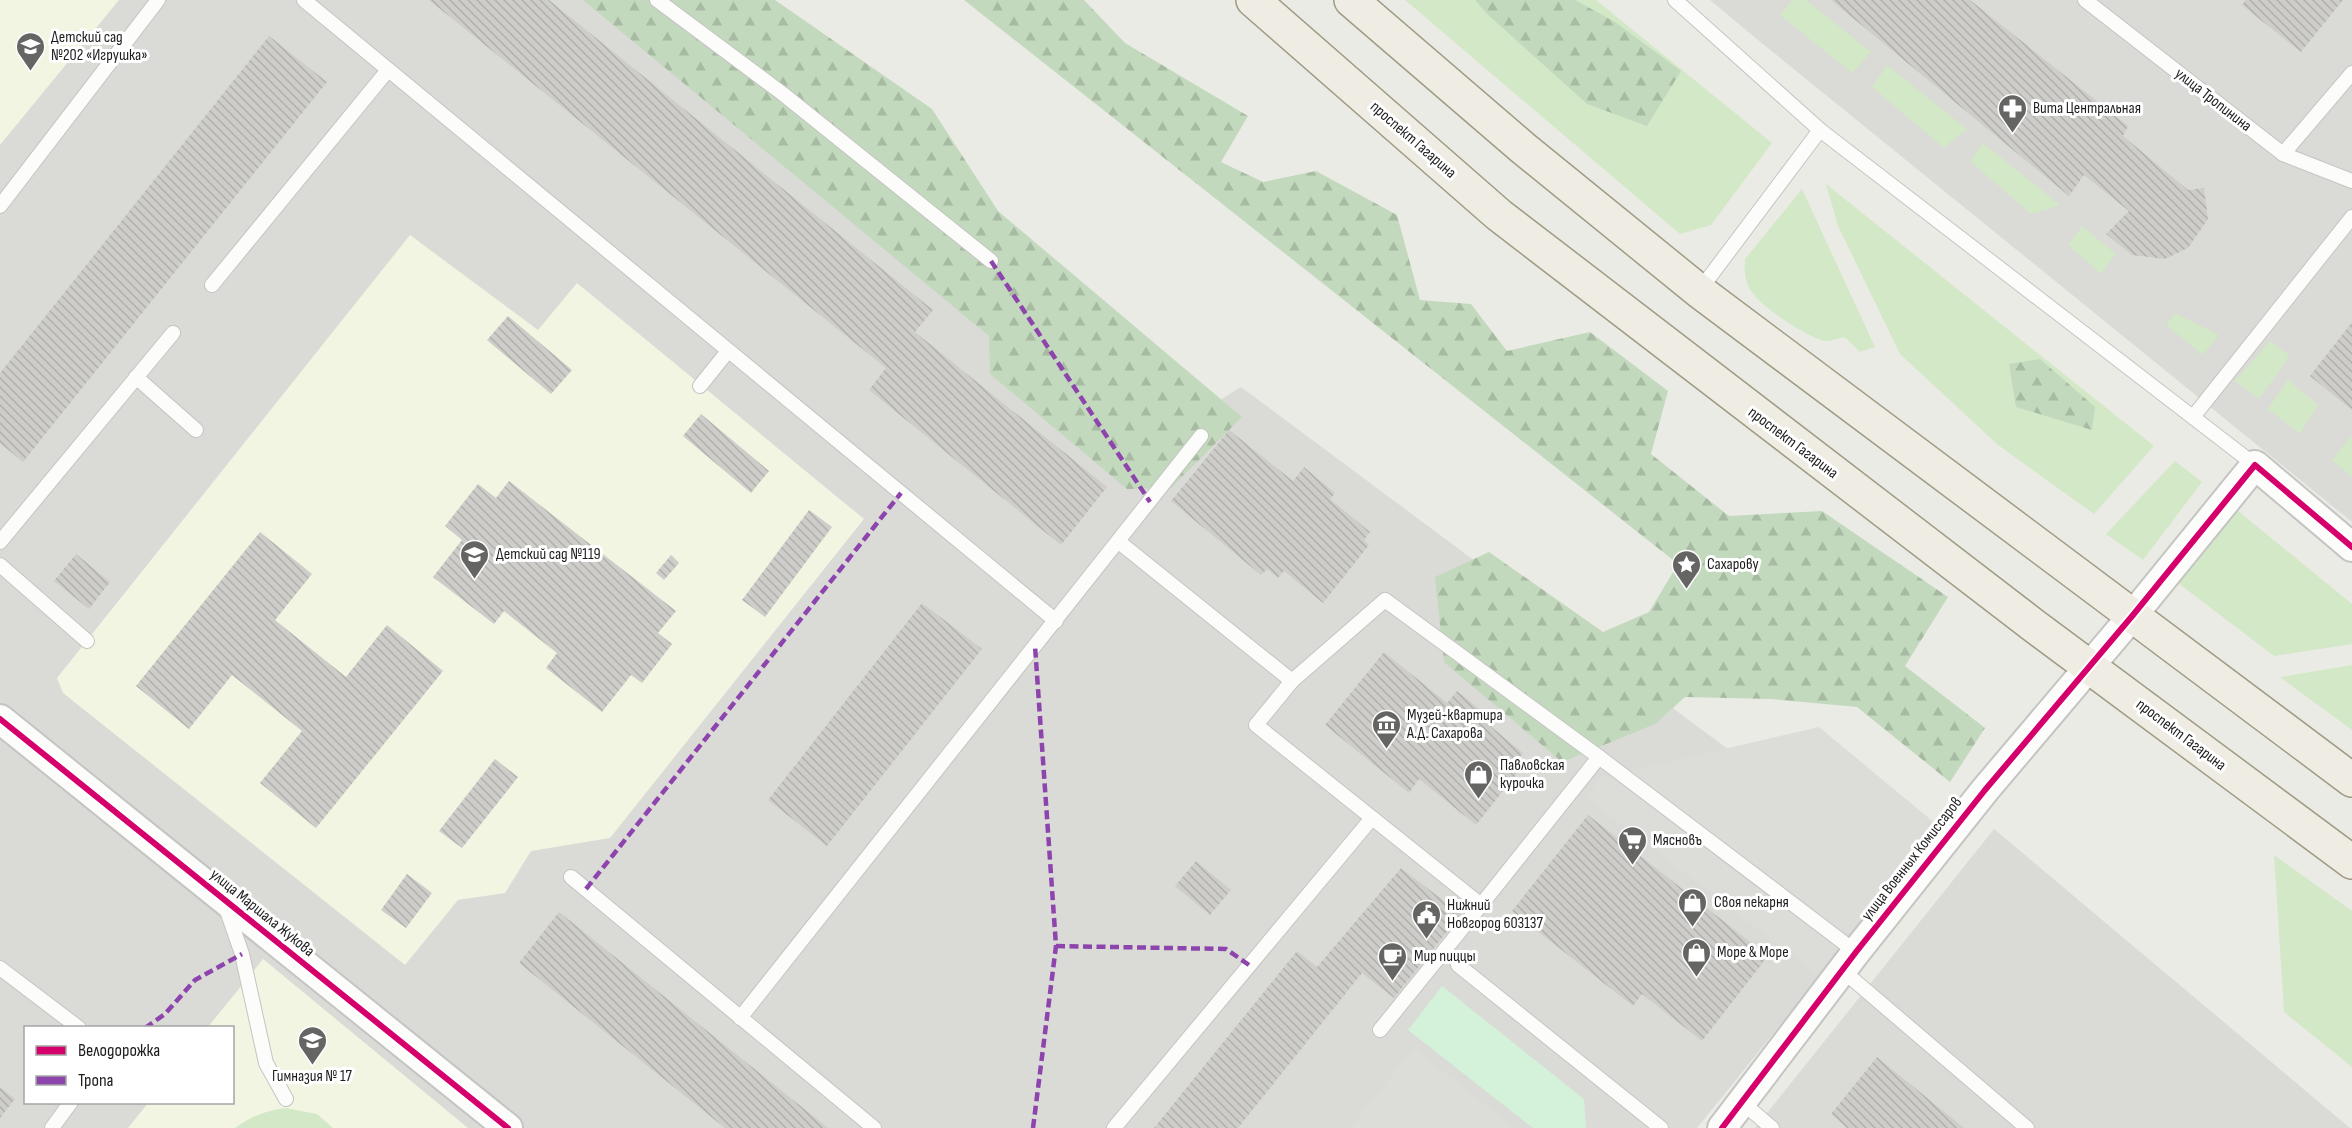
<svg xmlns="http://www.w3.org/2000/svg" width="2352" height="1128" viewBox="0 0 2352 1128" font-family="'Sofia Sans Condensed',sans-serif">
<defs>
<pattern id="forest-firs" width="22" height="20" patternUnits="userSpaceOnUse" patternTransform="scale(1.5)"><rect width="22" height="20" fill="#c3d9bd"/><path d="M5 1l3.5 6h-7zM16 11l3.5 6h-7z" fill="#a7baa2"/></pattern>
<pattern id="building-back-hatch" width="6" height="6" patternUnits="userSpaceOnUse" patternTransform="scale(1.5)"><rect width="6" height="6" fill="#cecdc9"/><path d="M-1 5l2 2M0 0l6 6M5-1l2 2" fill="none" stroke="#b0b0ac"/></pattern>
</defs>
<rect width="100%" height="100%" fill="#ebebe6"/>
<g fill="#dadad7" fill-rule="evenodd">
<path d="M0,0h613l551,435 77,-48 659,490 -203,251h-1697zM26,1028h206v74h-206z"/>
<path d="M1710,0h642v522l-594,-482z"/>
<path d="M1994,829l356,299h-595z"/>
</g>
<g fill="#f2f5e1">
<path d="M0,0h119l-119,145z"/>
<path d="M410,235l128,95 39,-47 287,236 -254,319 -79,13 -26,42 -47,7 -53,65 -342,-272 -6,-15z"/>
<path d="M263,959l205,169h-340l20,-25 84,-1v-74l-24,-1z"/>
</g>
<g fill="#d3e8c6">
<path d="M1405,0h191l176,143 -61,82 -31,9z"/>
<path d="M1792,0h14l65,52 -19,21 -72,-58z"/>
<path d="M1887,65l80,64 -23,19 -72,-61z"/>
<path d="M1983,143l77,62 -29,9 -61,-53z"/>
<path d="M1826,184l328,262 -60,68 -96,-69 -98,-91 -62,-128z"/>
<path d="M1802,189l73,158 -15,5 -15,-15c-6,1 -13,4 -19,4 -17,-2 -62,-33 -72,-46 -9,-10 -10,-23 -9,-36z"/>
<path d="M2082,226l34,28 -15,20 -33,-29z"/>
<path d="M2175,313l44,22 -16,20 -37,-30z"/>
<path d="M2270,341l20,15 -31,43 -24,-18z"/>
<path d="M2288,380l30,25 -18,29 -32,-25z"/>
<path d="M2350,437l2,2v38l-20,-17z"/>
<path d="M2175,461l27,21 -59,78 -37,-26z"/>
<path d="M2237,510l115,94v40l-78,12 -96,-73z"/>
<path d="M2352,665v65l-72,-53z"/>
<path d="M2274,855l78,56v156l-68,-55z"/>
<path d="M285,1108l32,6 16,14h-98c17,-12 30,-17 50,-20z"/>
</g>
<g fill="url(#forest-firs)">
<path d="M583,0h192l157,109 66,102 244,206 -71,71 -44,1 -137,-115 -1,-38z"/>
<path d="M964,0h120l41,43 123,73 -27,46 42,20 53,-11 81,44 23,85 51,4 36,47 83,-19 78,59 -17,63 78,62 93,-5 126,86 -43,69 80,62 -35,54 -93,-75 -86,-8 -86,-2 -30,27 -93,38 -118,-100 -9,-85 54,-25 114,80 46,-20 29,-48z"/>
<path d="M1475,0h100l40,22 66,49 -34,55 -60,-22 -100,-90z"/>
<path d="M2040,359l55,48 -3,23 -76,-23 -7,-43z"/>
</g>
<path fill="#d4f1d9" d="M1442,986l142,113 2,29h-53l-125,-98z"/>
<g fill="#dcdcd9">
<path d="M1819,727l117,97 -119,150 -230,-176 12,-20z"/>
<path d="M1413,1048l102,80h-165z"/>
</g>
<g fill="url(#building-back-hatch)">
<path d="M429,0h120l384,310 -18,22 192,155 -46,58 -192,-155 17,-22z"/>
<path d="M1831,0h139l158,126 -5,10 65,54 16,-2 4,31 -20,29 -23,11 -33,-4 -26,-21 23,-23 -45,-36 -15,21z"/>
<path d="M2246,0h97l-42,52 -59,-47z"/>
<path d="M269,36l58,46 -304,380 -23,-19v-70z"/>
<path d="M508,316l64,54 -21,24 -64,-54z"/>
<path d="M2352,322v88l-42,-34z"/>
<path d="M701,414l68,57 -18,22 -68,-57z"/>
<path d="M1229,430l64,51 11,-14 31,26 -5,6 40,33 -6,8 5,5 -46,58 -39,-32 -6,7 -11,-9 -6,6 -90,-74z"/>
<path d="M509,481l167,130 -18,22 14,11 -30,39 -11,-8 -29,37 -56,-44 11,-15 -53,-42 -10,13 -61,-47 29,-37 -17,-14 33,-42 18,14z"/>
<path d="M809,510l23,17 -67,90 -23,-17z"/>
<path d="M260,532l52,42 -37,46 71,57 41,-52 56,46 -127,157 -56,-45 42,-52 -70,-56 -43,54 -53,-43z"/>
<path d="M76,554l34,28 -21,27 -35,-28z"/>
<path d="M671,555l8,8 -15,17 -8,-7z"/>
<path d="M922,603l60,46 -155,197 -59,-46z"/>
<path d="M1384,652l63,51 10,-12 30,24 -4,5 40,33 -7,9 6,5 -46,58 -57,-46 -10,14 -84,-68z"/>
<path d="M495,759l23,18 -56,71 -23,-17z"/>
<path d="M1588,815l180,141 -66,85 -60,-47 -9,12 -121,-95z"/>
<path d="M1196,861l35,29 -21,25 -35,-29z"/>
<path d="M1401,868l60,46 -67,84 -32,-25 -124,155h-84l143,-177 20,16z"/>
<path d="M407,874l25,19 -26,35 -25,-18z"/>
<path d="M559,912l269,216h-103l-206,-165z"/>
<path d="M1877,1057l87,71h-117l-16,-14z"/>
<path d="M0,1087l15,12 -15,19z"/>
</g>
<g fill="none" stroke-linecap="round" stroke-linejoin="round">
<defs>
<g id="service">
<path d="M304,0l752,621"/>
<path d="M657,0l126,94 208,167"/>
<path d="M1675,0l145,130 435,335"/>
<path d="M2085,0l198,154 69,27"/>
<path d="M2283,154l69,-81"/>
<path d="M0,206l158,-206"/>
<path d="M212,285l176,-215"/>
<path d="M1699,291l121,-161"/>
<path d="M136,377l60,53"/>
<path d="M700,386l28,-35"/>
<path d="M2193,417l159,-200"/>
<path d="M0,542l173,-209"/>
<path d="M1119,542l173,139 -36,44 225,180 118,-148"/>
<path d="M0,565l87,76"/>
<path d="M1292,681l93,-81 214,157 257,195"/>
<path d="M571,877l303,251"/>
<path d="M225,905l17,49 24,109 20,36"/>
<path d="M1458,965l203,163"/>
<path d="M0,968l79,60"/>
<path d="M1842,970l185,158"/>
<path d="M740,1018l461,-582"/>
<path d="M1380,1030l101,-125"/>
<path d="M1743,1103l29,25"/>
<path d="M52,1128l19,-26"/>
<path d="M1114,1128l258,-310"/>
</g>
<g id="minor">
<path d="M0,719l508,409"/>
<path d="M1722,1128l134,-176 129,-162 148,-175 122,-150 97,82"/>
</g>
<g id="primary">
<path d="M1253,0l246,215 534,410 319,237"/>
<path d="M1351,0l172,148 176,143 653,489"/>
</g>
</defs>
<use href="#service" stroke="#c4c4c2" stroke-width="16"/>
<use href="#minor" stroke="#c4c4c2" stroke-width="32"/>
<use href="#primary" stroke="#a09b84" stroke-width="36"/>
<use href="#service" stroke="#fcfcfb" stroke-width="14"/>
<use href="#minor" stroke="#fcfcfb" stroke-width="28"/>
<use href="#primary" stroke="#efece4" stroke-width="33"/>
<g stroke="#8e44ad" stroke-width="4.5" stroke-dasharray="9 4.5" stroke-linecap="butt">
<path d="M991,261l159,241"/>
<path d="M586,889l315,-396"/>
<path d="M1056,946l170,3 23,16"/>
<path d="M145,1028l20,-14 30,-34 47,-26"/>
<path d="M1033,1128l23,-182 -21,-300"/>
</g>
<defs>
<g id="cycleway">
<path d="M0,719l508,409"/>
<path d="M1722,1128l134,-176 129,-162 148,-175 122,-150 97,82"/>
</g>
</defs>
<use href="#cycleway" stroke="#fff" stroke-width="10"/>
<use href="#cycleway" stroke="#d6006c" stroke-width="6"/>
</g>
<defs>
<symbol id="school-pin" viewBox="-11 -11 22 30"><path d="M0 17L-7.5 6A9.5 9.5 0 1 1 7.5 6Z" fill="#656563" stroke="#fff"/><path d="M0-5L7-2L0 1L-7-2ZM-4 1L0 2.5L4 1V4Q0 6-4 4Z" fill="#fff"/></symbol>
<symbol id="pharmacy-pin" viewBox="-11 -11 22 30"><path d="M0 17L-7.5 6A9.5 9.5 0 1 1 7.5 6Z" fill="#656563" stroke="#fff"/><path d="M-2-6h4v4h4v4h-4v4h-4v-4h-4v-4h4Z" fill="#fff"/></symbol>
<symbol id="sight-pin" viewBox="-11 -11 22 30"><path d="M0 17L-7.5 6A9.5 9.5 0 1 1 7.5 6Z" fill="#656563" stroke="#fff"/><path d="M0-6L1.8-2.2L6-1.7L2.9 1.2L3.7 5.4L0 3.3L-3.7 5.4L-2.9 1.2L-6-1.7L-1.8-2.2Z" fill="#fff"/></symbol>
<symbol id="museum-pin" viewBox="-11 -11 22 30"><path d="M0 17L-7.5 6A9.5 9.5 0 1 1 7.5 6Z" fill="#656563" stroke="#fff"/><path d="M0-6L6-3V-2H-6V-3ZM-5-1h2V3h-2ZM-1-1h2V3h-2ZM3-1h2V3H3ZM-6 4H6V6H-6Z" fill="#fff"/></symbol>
<symbol id="shop-pin" viewBox="-11 -11 22 30"><path d="M0 17L-7.5 6A9.5 9.5 0 1 1 7.5 6Z" fill="#656563" stroke="#fff"/><path d="M-5-2.5h2.3a2.7 3.5 0 0 1 5.4 0H5L5.5 6h-11ZM-1.5-2.5h3a1.5 2.3 0 0 0-3 0Z" fill="#fff"/></symbol>
<symbol id="supermarket-pin" viewBox="-11 -11 22 30"><path d="M0 17L-7.5 6A9.5 9.5 0 1 1 7.5 6Z" fill="#656563" stroke="#fff"/><path d="M-6-5.5h2.5l.6 2H6L4.5 2H-2.5L-4.4-4H-6ZM-1.5 3.2a1.3 1.3 0 1 0 .1 0ZM3 3.2a1.3 1.3 0 1 0 .1 0Z" fill="#fff"/></symbol>
<symbol id="civic-pin" viewBox="-11 -11 22 30"><path d="M0 17L-7.5 6A9.5 9.5 0 1 1 7.5 6Z" fill="#656563" stroke="#fff"/><path d="M-.6-6.5H3V-4.5H.6V-3L4-1V1h2V6H-6V1h2V-1L-.6-3ZM-1.2 2.5V6h2.4V2.5Z" fill="#fff"/></symbol>
<symbol id="cafe-pin" viewBox="-11 -11 22 30"><path d="M0 17L-7.5 6A9.5 9.5 0 1 1 7.5 6Z" fill="#656563" stroke="#fff"/><path d="M-5.5-4.5H6V0H3Q3 3.5 0 3.5H-2.5Q-5.5 3.5-5.5 0ZM3-3.2v2h1.7v-2ZM-6 4.5H4V6H-6Z" fill="#fff"/></symbol>
</defs>
<g fill-rule="evenodd">
<use href="#school-pin" x="14" y="30" width="33" height="45"/>
<use href="#pharmacy-pin" x="1996" y="92" width="33" height="45"/>
<use href="#school-pin" x="458" y="538" width="33" height="45"/>
<use href="#sight-pin" x="1670" y="548" width="33" height="45"/>
<use href="#museum-pin" x="1370" y="708" width="33" height="45"/>
<use href="#shop-pin" x="1462" y="758" width="33" height="45"/>
<use href="#supermarket-pin" x="1616" y="824" width="33" height="45"/>
<use href="#shop-pin" x="1676" y="886" width="33" height="45"/>
<use href="#civic-pin" x="1410" y="898" width="33" height="45"/>
<use href="#shop-pin" x="1680" y="936" width="33" height="45"/>
<use href="#cafe-pin" x="1376" y="940" width="33" height="45"/>
<use href="#school-pin" x="296" y="1024" width="33" height="45"/>
</g>
<g text-anchor="middle" dominant-baseline="central" stroke-width="6" stroke-linejoin="round" paint-order="stroke">
<g font-size="16" fill="#1d1d1d" stroke="#fff" text-anchor="start">
<text x="51" y="37">Детский сад<tspan x="51" dy="18">№202 «Игрушка»</tspan></text>
<text x="2033" y="108">Вита Центральная</text>
<text x="496" y="554">Детский сад №119</text>
<text x="1707" y="564">Сахарову</text>
<text x="1407" y="715">Музей-квартира<tspan x="1407" dy="18">А.Д. Сахарова</tspan></text>
<text x="1500" y="765">Павловская<tspan x="1500" dy="18">курочка</tspan></text>
<text x="1653" y="840">Мясновъ</text>
<text x="1714" y="902">Своя пекарня</text>
<text x="1447" y="905">Нижний<tspan x="1447" dy="18">Новгород 603137</tspan></text>
<text x="1717" y="952">Море &amp; Море</text>
<text x="1414" y="956">Мир пиццы</text>
<text x="312" y="1076" text-anchor="middle">Гимназия № 17</text>
</g>
<g font-size="16" fill="#1d1d1d" stroke="#fff">
<text transform="translate(2213 100) rotate(38)">улица Тропинина</text>
<text transform="translate(1413 140) rotate(41)">проспект Гагарина</text>
<text transform="translate(1793 443) rotate(37)">проспект Гагарина</text>
<text transform="translate(2181 735) rotate(37)">проспект Гагарина</text>
<text transform="translate(1912 859) rotate(-52)">улица Военных Комиссаров</text>
<text transform="translate(262 913) rotate(39)">улица Маршала Жукова</text>
</g>
</g>
<rect x="24" y="1026" width="210" height="78" fill="#ffffff" stroke="#a5a5a5" stroke-width="1.5"/>
<rect x="36" y="1046" width="30" height="9" fill="#d6006c" stroke="#a5a5a5" stroke-width="1.5"/>
<text x="78" y="1056" font-size="18" fill="#1d1d1d">Велодорожка</text>
<rect x="36" y="1076" width="30" height="9" fill="#8e44ad" stroke="#a5a5a5" stroke-width="1.5"/>
<text x="78" y="1086" font-size="18" fill="#1d1d1d">Тропа</text>
</svg>
